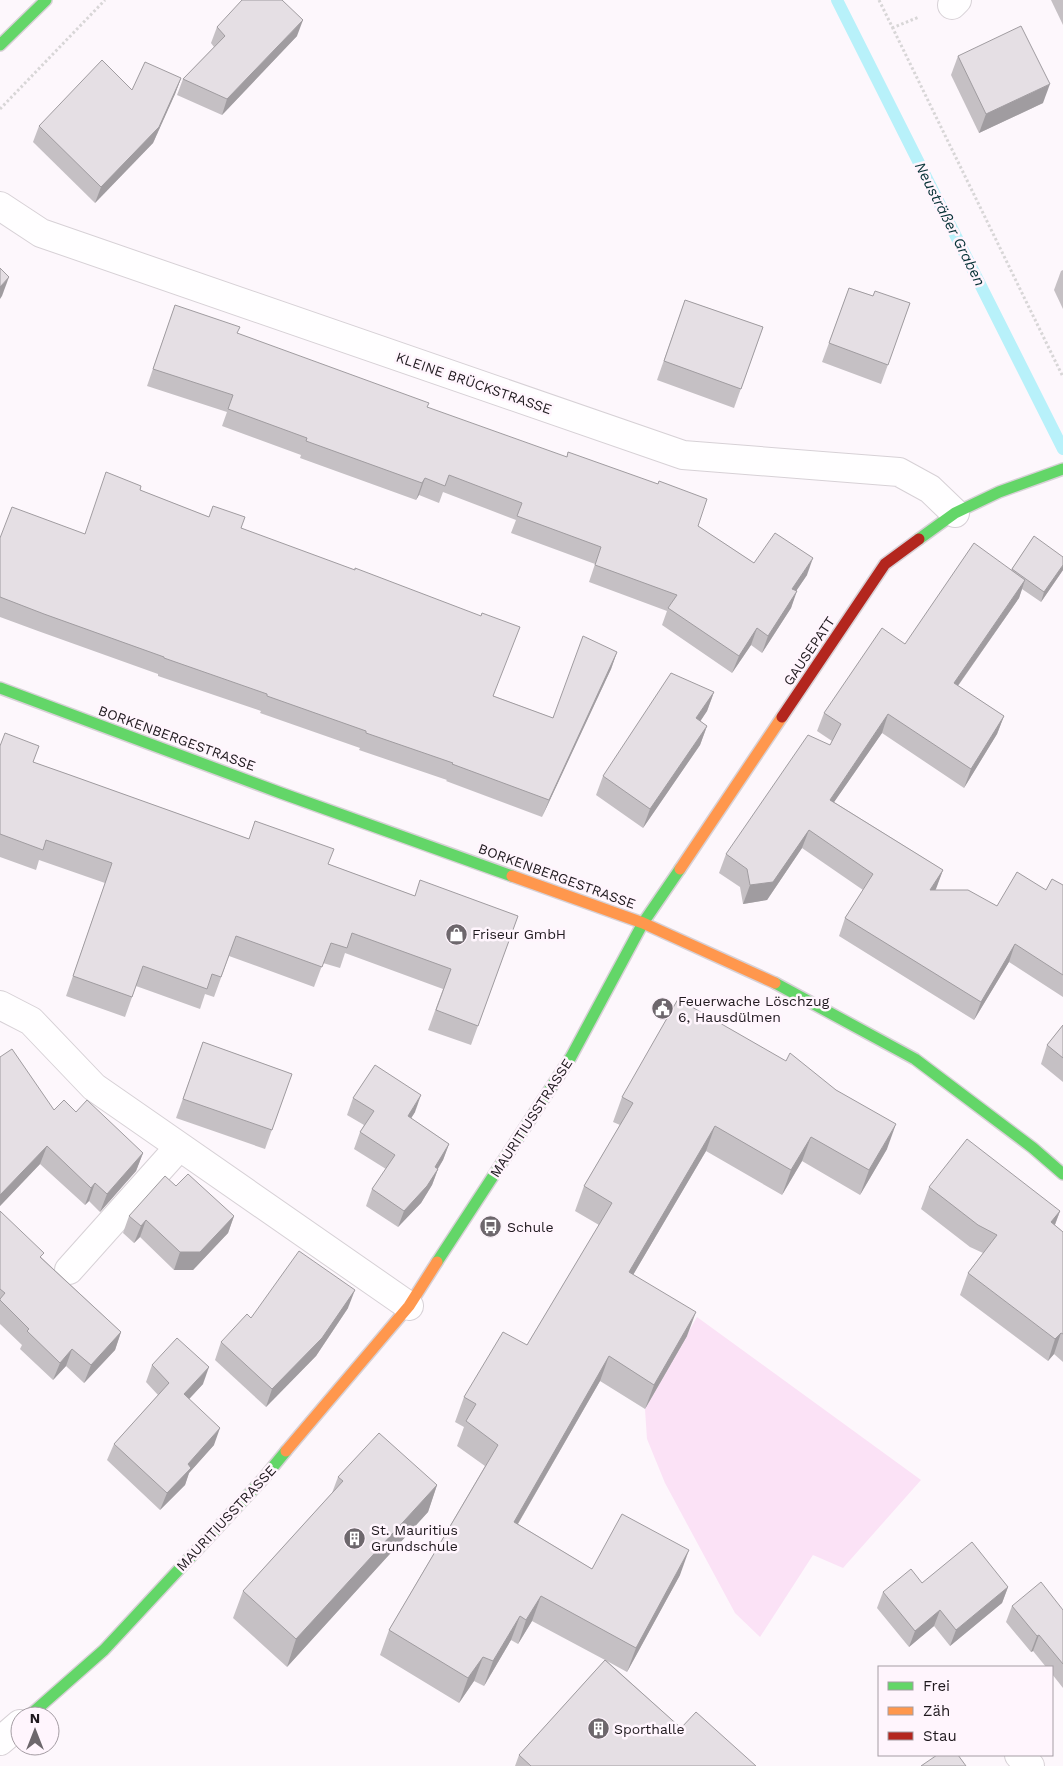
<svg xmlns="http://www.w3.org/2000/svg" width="1063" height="1766" viewBox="0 0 1063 1766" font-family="'Work Sans',sans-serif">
<rect width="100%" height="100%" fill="#fdf7fc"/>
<path fill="#fbe2f6" d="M697,1317l224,163 -78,88 -30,-13 -53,82 -25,-24 -70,-130 -18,-44 -2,-30z"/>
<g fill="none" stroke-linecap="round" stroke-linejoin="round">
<path stroke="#b8f1fa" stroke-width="12" d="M837,0l226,449"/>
<defs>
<g id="street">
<path d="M952,5l5,-5"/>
<path d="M0,206l41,27 642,222 216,17 31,17 25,24"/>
<path d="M0,1005l31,16 63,66 315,219"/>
<path d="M69,1270l110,-123"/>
<path d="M0,1741l20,-17"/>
<path d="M1019,1755l11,11"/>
</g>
<g id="fast">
<path d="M0,45l46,-45"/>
<path d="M919,539l36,-26 44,-21 64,-23"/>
<path d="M0,688l281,105 231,83"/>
<path d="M775,983l140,76 118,89 30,26"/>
<path d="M437,1262l134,-205 72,-134 37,-54"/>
<path d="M29,1716l75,-66 159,-171 23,-28"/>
</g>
<g id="slow">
<path d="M680,869l102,-152"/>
<path d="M512,876l131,47 132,60"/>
<path d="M286,1451l123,-145 28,-44"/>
</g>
<path id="jam" d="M782,717l103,-153 34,-25"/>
</defs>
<use href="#street" stroke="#d7d1d6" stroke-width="30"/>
<use href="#fast" stroke="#d7d1d6" stroke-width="14"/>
<use href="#slow" stroke="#d7d1d6" stroke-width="14"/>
<use href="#jam" stroke="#d7d1d6" stroke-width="14"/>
<g stroke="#d8d6d7" stroke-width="3" stroke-dasharray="2.5 2.5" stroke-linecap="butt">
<path d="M879,0l184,377"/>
<path d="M892,28l27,-11"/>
<path d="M0,109l105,-109"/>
</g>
<use href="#street" stroke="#fffeff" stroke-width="28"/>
<use href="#fast" stroke="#63d668" stroke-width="11"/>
<use href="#slow" stroke="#ff974d" stroke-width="11"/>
<use href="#jam" stroke="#b3261e" stroke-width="11"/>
</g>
<g fill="#c5c0c4">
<path d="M1051,0h12v25z"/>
<path d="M217,27l80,9 -75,79 -45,-20 6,-16 31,-32 -3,-4z"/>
<path d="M958,56l85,47 -64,30 -28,-58z"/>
<path d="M181,78l-6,16 -22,49 -58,60 -62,-61 6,-16 93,-36z"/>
<path d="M1063,270v39l-9,-19 7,-19z"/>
<path d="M849,288l24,8 37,7 -29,81 -59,-22z"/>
<path d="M685,300l78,27 -29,81 -77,-28z"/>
<path d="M175,305l62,28 190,74 271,119 56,37 53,12 -11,16 -5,17 -29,45 -11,-8 -19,28 -70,-48 5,-14 -78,-29 6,-18 -84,-31 5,-13 -73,-28 -4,11 -20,-8 -3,5 -116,-42 1,-3 -79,-29 5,-14 -80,-26z"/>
<path d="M140,490l69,27 32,11 253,168 59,22 64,-66 -6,17 -69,148 -96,-36 1,-1 -88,-30 1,-2 -100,-35 1,-2 -103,-35v-2l-120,-43 -38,-14v-79l85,-4z"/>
<path d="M1034,536l29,34 -22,32 -19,-13 -3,9 -61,88 46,30 -7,18 -33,54 -82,-55 -48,69 109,68 -8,20 62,16 49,-16 17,-5v112l-54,-35 -35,58 -135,-84 6,-18 18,-28 -61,-42 -35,52 -24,4 -3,-17 -21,-14 7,-19 104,-109 2,-4 -15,-10 7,-18 81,-69 106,-74z"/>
<path d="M714,692l-7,19 -7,10 7,5 -7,19 -57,83 -47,-33 7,-19z"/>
<path d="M0,746l33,16 216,77 79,25 87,32 103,20 -47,129 -43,-15 15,-41 -98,-36 -5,15 -17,-5 -9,24 -85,-31 -15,41 -9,-3 -5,15 -64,-23 -11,31 -59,-21 39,-113 -66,-23 -3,10 -36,-13z"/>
<path d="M1063,1025v57l-22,-18 6,-19z"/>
<path d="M203,1042l89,32 -27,75 -89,-31z"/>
<path d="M0,1057l54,53 22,2 67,41 -7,18 -36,41 -11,-11 -4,4 -45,-41 -40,42z"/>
<path d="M622,1097l265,52 -27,46 -58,-34 -20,34 -76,-44 -73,124 54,61 -42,73 -45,-28 -82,143 74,45 88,6 -53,97 -20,-11 74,67 75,38h-241l4,-11 86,-95 -73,-39 -14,23 -7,-4 -27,46 -10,-5 -15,22 -79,-48 9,-25 96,-164 -28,-20 7,-19 -9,-5 9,-25 63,-52 72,-120 -24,-14 9,-25 36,-61 -7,-3z"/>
<path d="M353,1098l62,14 -4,6 38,26 -6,16 -5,9 -6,16 -11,18 -23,24 -32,-21 6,-17 14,-20 -32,-20 6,-17 4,-7 -17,-10z"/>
<path d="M176,1186l58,30 -6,17 -35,37h-19l-34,-33 -6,6 -11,-10 6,-17z"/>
<path d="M929,1187l131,24 -5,14 8,7v130l-9,-8 -6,7 -88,-66 8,-22 15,-20 -13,-6 -49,-38z"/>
<path d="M0,1211l42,47 79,74 -6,18 -31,33 -18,-17 -13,14 -33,-31 2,-4 -22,-21z"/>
<path d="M348,1308l-32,48 -50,51 -51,-47 6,-18 30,-24z"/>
<path d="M152,1365l51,19 -14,15 25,46 -25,28 -4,12 -25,25 -53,-50 7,-16 44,-49 -12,-13z"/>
<path d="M338,1477l99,8 -9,27 -141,155 -54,-49 10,-27 89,-98z"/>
<path d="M922,1583l86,4 -6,16 -52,43 -16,-20 -25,21 -32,-39 6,-16z"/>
<path d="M1012,1606l51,4v78l-11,-14v-7h-6l-13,-16 -2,1 -25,-30z"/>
</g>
<g fill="#a09ca0">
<path d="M303,20l-6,16 -75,79 5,-16z"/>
<path d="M181,78l-6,16 -22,49 -58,60 6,-16z"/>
<path d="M1050,84l-7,19 -64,30 7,-19z"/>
<path d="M9,277l-7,19 -2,3v-12z"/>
<path d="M425,478l-6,17 -3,5 6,-17z"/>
<path d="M813,558l-6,17 -21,31 6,-17z"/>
<path d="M1063,565v5l-22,32 3,-10z"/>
<path d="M1025,580l-6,18 -72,103 7,-18z"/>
<path d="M797,591l-6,17 -29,45 6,-17z"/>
<path d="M757,628l-6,17 -19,28 7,-17z"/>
<path d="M617,652l-6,17 -69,148 7,-17z"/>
<path d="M714,692l-7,19 -17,26 6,-19z"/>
<path d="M888,714l-6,19 -59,85 7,-18z"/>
<path d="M1004,716l-7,18 -33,54 7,-19z"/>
<path d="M707,726l-7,19 -57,83 7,-19z"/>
<path d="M809,830l-7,18 -35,52 -24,4 7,-19z"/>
<path d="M943,870l-7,19 -12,20 6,-19z"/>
<path d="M1015,944l-6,18 -35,58 7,-18z"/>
<path d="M421,1095l-6,17 -13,21 6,-17z"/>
<path d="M896,1124l-9,25 -27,46 9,-25z"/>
<path d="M715,1126l-9,25 -86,146 9,-25z"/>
<path d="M811,1137l-9,24 -20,34 9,-25z"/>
<path d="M449,1144l-6,16 -14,23 6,-16z"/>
<path d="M47,1146l-7,18 -40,42v-11z"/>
<path d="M143,1153l-7,18 -36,41 7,-18z"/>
<path d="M438,1169l-6,16 -11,18 -23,24 6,-16z"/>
<path d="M95,1183l-6,18 -4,4 6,-17z"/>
<path d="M1060,1211l-8,21 -1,-10z"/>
<path d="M234,1216l-6,17 -35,37h-19l6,-18z"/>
<path d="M146,1220l-6,17 -6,6 7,-17z"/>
<path d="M355,1290l-7,18 -32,48 -50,51 6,-18z"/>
<path d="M696,1312l-9,24 -42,73 9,-24z"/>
<path d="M121,1332l-6,18 -31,33 7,-18z"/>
<path d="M1061,1333l-7,21 -6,7 7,-22z"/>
<path d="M72,1349l-6,17 -13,14 7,-17z"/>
<path d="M609,1356l-9,25 -95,165 9,-24z"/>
<path d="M209,1367l-6,17 -25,27 6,-17z"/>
<path d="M220,1428l-6,17 -25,28 -4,12 -25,25 7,-17 21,-29z"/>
<path d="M437,1485l-9,27 -141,155 9,-28z"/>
<path d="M689,1550l-9,25 -53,97 9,-24z"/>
<path d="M1008,1587l-6,16 -52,43 6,-16z"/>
<path d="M541,1596l-9,25 -14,23 8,-24z"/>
<path d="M940,1610l-6,16 -25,21 6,-16z"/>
<path d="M520,1616l-9,24 -27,46 9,-25z"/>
<path d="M1039,1635l-6,16 -2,1 6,-16z"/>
<path d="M483,1657l-9,24 -15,22 9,-25z"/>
</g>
<g fill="#e5dfe4" stroke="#a09ca0">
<path d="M242,0h40l21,20 -76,79 -44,-20 42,-43 -8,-9z"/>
<path d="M1021,26l29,58 -64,30 -28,-58z"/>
<path d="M102,60l30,30 13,-28 36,16 -22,49 -58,60 -62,-61z"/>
<path d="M0,268l9,9 -9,10z"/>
<path d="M849,288l24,8 2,-5 35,12 -22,62 -59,-22z"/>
<path d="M685,300l78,27 -22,62 -77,-28z"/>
<path d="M175,305l65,22 -3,6 192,70 -2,4 140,50 1,-5 90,32 1,-3 48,18 -9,27 56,37 21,-30 38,25 -21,31 5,2 -29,45 -11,-8 -18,28 -71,-48 9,-13 -82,-30 6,-18 -84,-31 5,-13 -73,-28 -4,11 -20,-8 -3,5 -116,-42 1,-3 -79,-29 5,-14 -80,-26z"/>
<path d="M106,472l35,14 -1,4 69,27 4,-11 32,11 -4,11 114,42v-2l126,48 1,-3 38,14 -27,69 60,22 30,-82 34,16 -68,148 -97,-36 1,-1 -87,-30v-2l-99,-35v-2l-103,-36v-1l-120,-43 -44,-17v-59l12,-31 73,27z"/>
<path d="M1034,536l29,21v8l-19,27 -32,-23z"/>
<path d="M974,543l51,37 -71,103 50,33 -33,53 -83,-55 -58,86 113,70 -13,20h38l29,16 20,-34 29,18 6,-11 11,6v90l-48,-31 -34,58 -136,-84 28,-44 -64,-44 -36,52 -23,3 -3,-16 -21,-15 82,-119 22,10 11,-21 -17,-11 58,-85 23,16z"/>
<path d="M671,673l43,19 -18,26 11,8 -57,83 -47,-33z"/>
<path d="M5,733l34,13 -6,16 37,13 179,64 6,-18 79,28 -6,15 87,32 5,-16 98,36 -40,110 -42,-16 15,-41 -99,-36 -5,15 -16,-5 -9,24 -86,-31 -15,41 -9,-3 -5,15 -64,-23 -11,31 -59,-21 39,-113 -66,-23 -3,10 -43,-16v-88z"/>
<path d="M678,999l108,62 4,-8 46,37 60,34 -27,46 -58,-33 -20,33 -76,-44 -86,146 67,40 -42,73 -45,-29 -95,166 78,47 30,-55 67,36 -53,98 -95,-52 -15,24 -6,-4 -27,45 -10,-4 -15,21 -79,-48 109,-185 -32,-24 10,-17 -12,-7 39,-65 24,13 85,-142 -28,-17 49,-83 -11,-6z"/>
<path d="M1063,1025v33l-16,-13z"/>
<path d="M203,1042l89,32 -20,56 -89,-31z"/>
<path d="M12,1049l42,61 10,-10 12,12 11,-12 56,53 -36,41 -12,-11 -4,5 -44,-42 -47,49v-138z"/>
<path d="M375,1065l46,30 -13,21 41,28 -14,23 3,2 -11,17 -23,25 -32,-22 23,-34 -35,-23 14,-21 -21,-13z"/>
<path d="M967,1139l93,72 -9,11 12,10v102l-2,-1 -6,6 -87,-66 29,-38 -19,-10 -49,-38z"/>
<path d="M188,1174l46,42 -34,36h-20l-34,-32 -5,6 -12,-10 36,-40 11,10z"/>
<path d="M0,1211l44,42 -4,4 81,75 -30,33 -19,-16 -12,14 -33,-32 2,-2 -29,-29v-1l5,-6 -5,-4z"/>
<path d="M299,1251l56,39 -33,48 -50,51 -51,-47 26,-28 4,4z"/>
<path d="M177,1338l32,29 -25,27 36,34 -32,36 3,4 -24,25 -53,-49 55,-61 -17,-18z"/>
<path d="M379,1433l58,52 -141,154 -53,-48 100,-110 -5,-4z"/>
<path d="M972,1542l36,45 -52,43 -16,-20 -25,21 -32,-39 28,-23 11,14z"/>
<path d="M1041,1582l22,28v54l-24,-29 -2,1 -25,-30z"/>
<path d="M605,1660l76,68 15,-16 60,54h-225l-12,-11z"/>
<path d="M937,1755h21l8,11h-45z"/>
</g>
<defs>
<symbol id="shop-disc" viewBox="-11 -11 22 22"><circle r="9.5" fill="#6d676c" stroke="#fff5fd"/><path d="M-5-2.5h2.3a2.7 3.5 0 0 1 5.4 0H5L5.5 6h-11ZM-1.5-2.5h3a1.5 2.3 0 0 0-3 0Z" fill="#fff"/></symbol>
<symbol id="civic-disc" viewBox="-11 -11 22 22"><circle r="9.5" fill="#6d676c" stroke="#fff5fd"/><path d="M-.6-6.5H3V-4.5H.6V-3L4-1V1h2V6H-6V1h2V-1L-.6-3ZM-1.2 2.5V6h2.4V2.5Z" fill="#fff"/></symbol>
<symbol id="bus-disc" viewBox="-11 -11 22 22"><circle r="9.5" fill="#6d676c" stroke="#fff5fd"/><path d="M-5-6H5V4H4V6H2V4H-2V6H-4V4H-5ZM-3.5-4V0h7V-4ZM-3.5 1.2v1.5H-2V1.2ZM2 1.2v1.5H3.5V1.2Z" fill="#fff"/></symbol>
<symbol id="building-disc" viewBox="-11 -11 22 22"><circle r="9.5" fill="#6d676c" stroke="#fff5fd"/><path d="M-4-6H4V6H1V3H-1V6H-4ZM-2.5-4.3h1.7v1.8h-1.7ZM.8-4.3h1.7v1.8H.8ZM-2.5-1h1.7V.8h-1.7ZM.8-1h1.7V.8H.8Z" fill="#fff"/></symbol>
</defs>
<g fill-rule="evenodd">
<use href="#shop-disc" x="444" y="922" width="25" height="25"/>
<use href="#civic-disc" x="650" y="996" width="25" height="25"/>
<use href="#bus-disc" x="478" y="1214" width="25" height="25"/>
<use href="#building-disc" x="342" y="1526" width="25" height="25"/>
<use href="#building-disc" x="586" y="1716" width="25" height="25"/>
</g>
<g text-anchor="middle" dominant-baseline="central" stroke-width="5" stroke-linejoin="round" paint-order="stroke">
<g font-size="14" fill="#1f191e" stroke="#fff5fd">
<text transform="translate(474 383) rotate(19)">KLEINE BRÜCKSTRASSE</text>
<text transform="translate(809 651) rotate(-56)">GAUSEPATT</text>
<text transform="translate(177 738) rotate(20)">BORKENBERGESTRASSE</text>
<text transform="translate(557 876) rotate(20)">BORKENBERGESTRASSE</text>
<text transform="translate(531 1118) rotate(-57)">MAURITIUSSTRASSE</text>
<text transform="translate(226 1518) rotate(-47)">MAURITIUSSTRASSE</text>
</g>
<g font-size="14" fill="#1f191e" stroke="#fff5fd" text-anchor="start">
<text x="472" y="934">Friseur GmbH</text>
<text x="678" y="1001">Feuerwache Löschzug<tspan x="678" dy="16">6, Hausdülmen</tspan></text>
<text x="507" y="1227">Schule</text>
<text x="371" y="1530">St. Mauritius<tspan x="371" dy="16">Grundschule</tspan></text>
<text x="614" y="1729">Sporthalle</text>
</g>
<g font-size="15" font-style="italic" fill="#063136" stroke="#fff5fd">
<text transform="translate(950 224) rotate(63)">Neusträßer Graben</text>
</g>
</g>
<rect x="878" y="1666" width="175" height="90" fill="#fff5fd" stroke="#a59da4"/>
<rect x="888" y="1682" width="25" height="8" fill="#63d668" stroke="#a59da4"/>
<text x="923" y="1691" font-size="15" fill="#1f191e">Frei</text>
<rect x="888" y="1707" width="25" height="8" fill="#ff974d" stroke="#a59da4"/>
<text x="923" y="1716" font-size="15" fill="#1f191e">Zäh</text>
<rect x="888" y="1732" width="25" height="8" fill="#b3261e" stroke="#a59da4"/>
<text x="923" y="1741" font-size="15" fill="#1f191e">Stau</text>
<g transform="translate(35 1731)"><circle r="24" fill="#fff5fd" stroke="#a59da4"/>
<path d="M0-4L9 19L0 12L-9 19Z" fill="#6d676c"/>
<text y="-8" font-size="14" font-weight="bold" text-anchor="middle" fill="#1f191e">N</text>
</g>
</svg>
